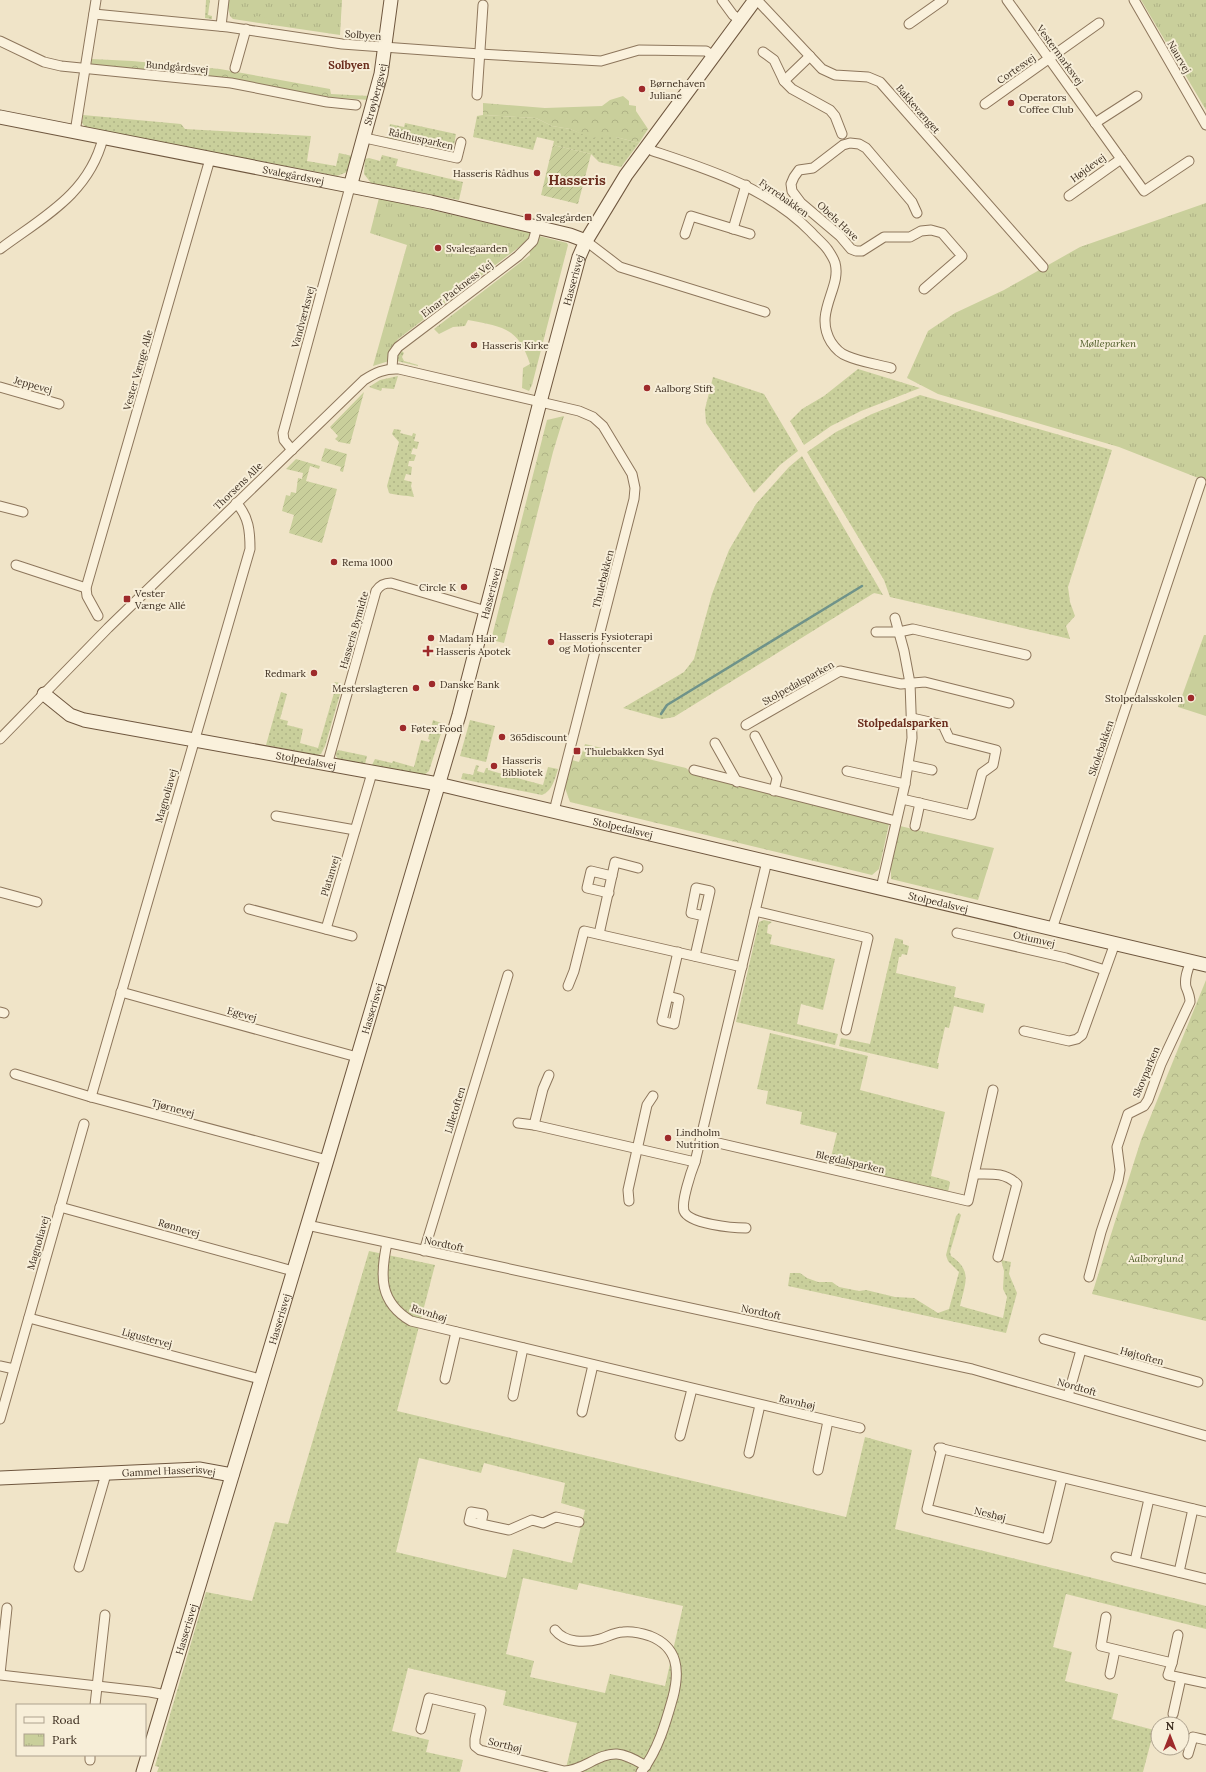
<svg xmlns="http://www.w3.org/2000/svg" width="1206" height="1772" viewBox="0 0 1206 1772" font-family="Lora,serif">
<defs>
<pattern id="grass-dots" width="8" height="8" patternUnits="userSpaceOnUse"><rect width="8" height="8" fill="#c9cf9b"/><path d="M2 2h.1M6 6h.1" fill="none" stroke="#aeb285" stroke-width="1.8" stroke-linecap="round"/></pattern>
<pattern id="forest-crowns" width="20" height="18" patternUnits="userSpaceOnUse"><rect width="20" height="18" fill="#c9cf9b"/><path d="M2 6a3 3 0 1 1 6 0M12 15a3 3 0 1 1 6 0" fill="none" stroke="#aeb285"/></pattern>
<pattern id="park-tufts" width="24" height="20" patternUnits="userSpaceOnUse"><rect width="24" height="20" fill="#c9cf9b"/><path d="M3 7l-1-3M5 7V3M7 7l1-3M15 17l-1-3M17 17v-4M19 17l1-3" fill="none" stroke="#aeb285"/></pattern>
<pattern id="garden-furrows" width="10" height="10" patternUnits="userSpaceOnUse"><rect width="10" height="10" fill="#c9cf9b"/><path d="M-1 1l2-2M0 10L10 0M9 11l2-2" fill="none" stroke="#aeb285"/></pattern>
</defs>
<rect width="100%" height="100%" fill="#f0e4c8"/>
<g fill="url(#grass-dots)" fill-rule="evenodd">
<path d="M206,0h4l-2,15 4,1v3l-7,-1z"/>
<path d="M83,115l98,9 4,5 126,7 -4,25 29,5 3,-13 13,3 -5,16 -10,4 -252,-49 -3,-4z"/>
<path d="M483,115l53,3 16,8 18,3 21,8h25l23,6 -18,24 -22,-5 -8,-8 -38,-9 1,-4 -17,-4 -4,13 -60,-13 4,-21z"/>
<path d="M405,123l51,11 -2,11 -5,-1 -2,8 -60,-14 3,-14 14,3z"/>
<path d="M382,155l16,4 -2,7 67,16 -4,18 -88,-17 -7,-9 1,-15 4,-1 11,3z"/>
<path d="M401,350l3,3 -2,4 2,4 14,4v1l-21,-5v-7z"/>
<path d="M858,369l62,19 -59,23 -30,15 -27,19 -14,-24 12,-12 22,-13z"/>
<path d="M398,376l-4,13 -12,-1 -1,3 -12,-4 11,-7z"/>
<path d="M713,377l51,17 34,57 -18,14 -26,28 -48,-70 -1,-14z"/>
<path d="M920,395l192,55 -44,137 2,15 5,14 -9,10 4,13 -180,-42 -6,-17 -77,-128 29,-20 36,-18z"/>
<path d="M394,429l7,1 -1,3 12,3 1,-3 3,1 -2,7 5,1 -2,7 -4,-1 -2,6 5,1 -2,6h-5l-1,5 4,1 -1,8 -5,-1 -2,6 8,2 -1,4 3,11c-8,-2 -16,-1 -25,-4l-2,-7 12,-44 -7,-8z"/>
<path d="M802,456l81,139 -9,-2 -200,124 -12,2 -39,-11 61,-36 10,-13 18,-65 17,-44 27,-46 33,-37z"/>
<path d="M335,682l8,2 -18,62 -4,8 -4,1 -51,-10 15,-53 6,2 -7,25 8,2 -1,4 16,4 -3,14 18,5 18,-62 -3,-1z"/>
<path d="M433,720l11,4 -15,47 -5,4 -52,-10 3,-6 17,4 1,-2 21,6 7,-27 8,2 1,-2 -2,-1z"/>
<path d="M470,720l25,6 -9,36 -26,-6z"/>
<path d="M338,750l29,6 -2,8 -27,-5 -3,-5z"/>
<path d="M476,765l3,1 -2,5 7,2 2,-5h2v2l55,15 5,-18 10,2c-3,10 -6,22 -16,26l-81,-16 2,-6 10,2z"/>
<path d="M764,920l8,2 -4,3 -1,8 5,2 -2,9 65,15 -12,51 -22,-6 -4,20 41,10 -3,11 -99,-23 23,-100z"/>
<path d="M895,938l8,2v4l6,2 -2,9 -5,-1 -1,3h-2l-3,16 60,14 -2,10 31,7 -2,9 -29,-7 -5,22 -4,-1 -8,36h2l-1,6 -99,-23 2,-8 29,6z"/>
<path d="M770,1033l98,23 -8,34 85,22 -14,64 18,5 1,2 -2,9 -125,-29 1,-3 6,1 7,-28 -37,-9 2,-12 -36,-8 2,-13 -11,-2z"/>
<path d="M959,1213l2,2 -11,37 1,4c22,15 14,27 9,50l43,12 4,-21 -4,-8 1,-18 -3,-11 10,2 -2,12 8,19 -11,40 -218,-47 2,-13h10l7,5 11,4h14l7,5 20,4 7,-1 29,7 19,1 24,15 11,-4 10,-37 -11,-11 -2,-6 10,-39z"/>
<path d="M369,1251l66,14 -38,146 449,106 19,-80 47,13 -17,79 311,77v23l-140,-35 -13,53 19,5 -7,29 53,13 -6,25 42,11 -11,42h-578l12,-49 -74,-18 3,-14 -98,-23 -16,63 37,9 -3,12 37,8 -3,12h-303l2,-5 -4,-1 51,-174 46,9 23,-79 13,2zM419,1458l62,15 3,-10 81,20 -4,20 24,7 -13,53 -59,-14 -7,29 -110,-26zM523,1578l54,12 2,-7 104,23 -18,80 -55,-12 -5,19 -75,-16 4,-16 -28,-7z"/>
</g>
<g fill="url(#forest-crowns)">
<path d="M92,59l40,2 88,8 110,20 1,5 39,2 -1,4 -41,-3 -98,-19 -139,-12z"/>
<path d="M623,96l6,5v4l7,1v5l12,18 -9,14 -23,-6 -25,1 -21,-9 -18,-3 -16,-8 -53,-3v-12l62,5 57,-2 8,-6z"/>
<path d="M564,416l-11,36 -49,191 -13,-3 56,-220z"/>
<path d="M585,744l101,24 8,7 195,49 -10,45 -7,6 -302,-73 -5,-14 7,-28 7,2z"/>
<path d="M900,826l94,22 -16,52 -87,-21v-18z"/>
<path d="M1206,980v341l-114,-27 49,-154z"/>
</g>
<g fill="url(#park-tufts)">
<path d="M229,0h113l-2,35 -107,-16 -3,-3 -3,-13z"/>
<path d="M1141,0h65v110z"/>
<path d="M379,198l153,35 -1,4 -4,4 -129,98 -5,7 -4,15 -16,5 34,-121 -37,-12z"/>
<path d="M1206,203v278l-87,-34 -181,-53 -31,-16 21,-47 27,-18 49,-23 76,-43z"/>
<path d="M539,236l28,7 1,2 -36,140 -3,6 -7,-3 1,-20 7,-4c-12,-37 -27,-37 -62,-44l-3,6 -12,1 -14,7 -5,-5 96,-74 -1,-6z"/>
<path d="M1204,635h2v81l-28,-9z"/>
</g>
<g fill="url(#garden-furrows)">
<path d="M553,145l38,9 -13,50 -37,-9z"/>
<path d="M364,392l-14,52 -11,-2 -4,-3 3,-3 -8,-9z"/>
<path d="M325,448l22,6 -4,18 -3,-1 1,-4 -20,-6z"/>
<path d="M296,459l24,7 -1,3 -9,-3 -4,15 31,8 -15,54 -33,-10 5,-18 -12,-4 4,-16 4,1 1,-4 5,1 2,-15 4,1 1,-6 -17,-4z"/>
</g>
<path fill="#c9cf9b" d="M256,16l26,4 -1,5 -26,-4z"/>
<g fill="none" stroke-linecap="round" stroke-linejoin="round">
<path stroke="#6f938a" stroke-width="2.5" d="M661,714l6,-9 195,-119"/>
<defs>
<g id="street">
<path d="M722,0l11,15 7,5"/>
<path d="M757,0l65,69 13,6 33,2 12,5 163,185"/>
<path d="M1007,0l137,191 45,-30"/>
<path d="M1134,0l72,125"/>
<path d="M94,14l134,13 114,17 138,10 121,7 38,-11 67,1 7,5"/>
<path d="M909,24l34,-24"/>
<path d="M221,26l3,-26"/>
<path d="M0,41l44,21 17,4 170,17 96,19 29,3"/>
<path d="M763,52l11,8 10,21 8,8 38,21 5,6 7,18"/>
<path d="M235,68l11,-39"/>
<path d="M784,81l26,-25"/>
<path d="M477,95l6,-90"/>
<path d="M985,104l114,-81"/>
<path d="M1095,123l42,-27"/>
<path d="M75,132l21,-132"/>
<path d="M365,138l92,20 4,-16"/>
<path d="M646,146l7,5c57,19 115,37 158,81 5,6 12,11 17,18 2,3 6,9 7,13 7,25 -22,49 -4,79 4,6 10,12 16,14 13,6 30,8 44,12"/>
<path d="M1069,196l52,-37"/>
<path d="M917,213l-5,-11 -46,-54 -7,-4 -9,-1 -7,2 -30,23 -14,2 -5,7 -3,7 1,7 9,12 39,33 11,13 5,2h6l22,-14h26l11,-6 10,-1 11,3 20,23 -38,33"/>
<path d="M733,229l13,-44"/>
<path d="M685,234l6,-18 59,18"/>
<path d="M586,241l34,26 145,45"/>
<path d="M0,249c43,-32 89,-55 103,-111"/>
<path d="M392,368l1,-14 5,-7 120,-91 15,-15 4,-14"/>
<path d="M0,387l59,17"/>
<path d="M292,450l-8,-10 -1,-7 67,-246"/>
<path d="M0,506l23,6"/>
<path d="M16,565l70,23"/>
<path d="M98,616l-11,-20 -1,-8 124,-429"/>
<path d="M876,632h23l14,-3 113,26"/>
<path d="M746,725l94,-54 61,13 24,-2 84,21"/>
<path d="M755,736l22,42 -3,13"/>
<path d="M0,739l108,-111 256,-248c11,-7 21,-12 35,-11l180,42 14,6 10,9 29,48 3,14 -1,11 -80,312"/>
<path d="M715,743l22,39"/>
<path d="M327,765l49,-174c4,-6 8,-8 15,-8l95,28"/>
<path d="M909,765l23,5"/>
<path d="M694,770l202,51"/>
<path d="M847,771l58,13"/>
<path d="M902,799l69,16 11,-42 11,-8 3,-15 -47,-12 -6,-13 -31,-7"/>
<path d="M276,816l79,14"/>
<path d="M915,826l5,-23"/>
<path d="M881,888l24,-104 7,-46 -2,-55 -6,-32 -9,-33"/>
<path d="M0,892l37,10"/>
<path d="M609,893l-22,-5 4,-17 21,5"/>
<path d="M249,909l103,27"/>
<path d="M755,911l113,27 -22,92"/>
<path d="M326,929l46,-156"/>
<path d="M1052,929l149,-447"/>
<path d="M957,933l109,25 39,12"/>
<path d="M599,934l16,-72 23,6"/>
<path d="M695,956l15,-65 -14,-3 -5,25 13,3"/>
<path d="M568,986l6,-15 10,-40 158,36"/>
<path d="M121,992l236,65"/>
<path d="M668,996l11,3 -5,25 -12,-3 16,-69"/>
<path d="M0,1012l4,1"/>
<path d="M1024,1031l45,10 8,-2 5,-4 33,-92"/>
<path d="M15,1074l76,23 236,63"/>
<path d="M91,1097l159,-548c0,-17 -1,-33 -14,-46"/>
<path d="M518,1123l16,2 161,37 72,-301"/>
<path d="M534,1125l9,-36 6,-14"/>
<path d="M701,1139l267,62 25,-111"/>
<path d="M695,1162c-4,10 -14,40 -11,49 5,13 49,17 62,17"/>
<path d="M974,1174c17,0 30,-2 43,10l-19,73"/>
<path d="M629,1201l-1,-11 19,-85 6,-9"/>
<path d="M60,1207l233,64"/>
<path d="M307,1225l665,144 234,67"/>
<path d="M387,1243c-7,33 -8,59 24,78l449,107"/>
<path d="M424,1251l84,-276"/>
<path d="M1089,1277l12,-45 17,-51 2,-11 -3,-23 11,-33 16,-8 4,-6 13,-36 29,-62c0,-6 -2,-10 -4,-15 -2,-9 2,-18 5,-26"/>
<path d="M29,1318l231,61"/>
<path d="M1044,1339l154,43"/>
<path d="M0,1366l14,3"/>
<path d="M445,1379l11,-47"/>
<path d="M513,1396l10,-48"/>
<path d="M1068,1396l13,-46"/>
<path d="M582,1412l11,-47"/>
<path d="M0,1419l84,-295"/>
<path d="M680,1436l12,-47"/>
<path d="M939,1448l267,64"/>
<path d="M942,1448l-15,61 120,30 15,-61"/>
<path d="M749,1453l11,-48"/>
<path d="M818,1470l10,-49"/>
<path d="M481,1524l-12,-3 2,-9 12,2 -2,10 28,6 23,-10 11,3 13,-6 23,5"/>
<path d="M1116,1557l90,22"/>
<path d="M1135,1561l14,-62"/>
<path d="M79,1567l27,-93"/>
<path d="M1179,1572l14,-63"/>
<path d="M1106,1617l-5,29 71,17 -4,12 38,8"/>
<path d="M555,1630c10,13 30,13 45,9 7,-2 15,-7 23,-7 9,-1 18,1 27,4 28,11 30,34 23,61 -7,25 -15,54 -32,75"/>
<path d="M1172,1663l6,-28"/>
<path d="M0,1674l7,-66"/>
<path d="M1110,1674l5,-24"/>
<path d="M0,1675l150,17 16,3"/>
<path d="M95,1705l10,-90"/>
<path d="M1173,1714l8,-36"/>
<path d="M421,1729l8,-31 52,12 -6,29v7l5,4 84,21c19,0 34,-18 53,-17 11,1 20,7 29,12"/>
<path d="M1188,1754l5,-17 13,3"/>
<path d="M90,1760v-5"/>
</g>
<g id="secondary">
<path id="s1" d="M0,117l431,85 139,33 16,6"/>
<path id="s2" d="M350,187l31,-113 10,-74"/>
<path id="s3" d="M44,694l26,21 14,5 354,64 768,181"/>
<path id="s4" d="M0,1478l199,-9 33,6"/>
<path id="s5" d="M143,1772l184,-612 132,-445 81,-313 39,-145 7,-16 40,-66 129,-175"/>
</g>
</defs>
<use href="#street" stroke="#8d765c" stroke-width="11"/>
<use href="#secondary" stroke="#6f573f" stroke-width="15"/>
<use href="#street" stroke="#faf1dc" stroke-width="9"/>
<use href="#secondary" stroke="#faf1dc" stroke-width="13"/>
</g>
<g fill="#9e2a2b" stroke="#f7eed8" stroke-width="1.5">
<circle cx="642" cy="89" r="4"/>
<circle cx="1011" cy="103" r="4"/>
<circle cx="537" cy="173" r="4"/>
<rect x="524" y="213" width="8" height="8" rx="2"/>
<circle cx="438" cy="248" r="4"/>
<circle cx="474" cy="345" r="4"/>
<circle cx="647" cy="388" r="4"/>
<circle cx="334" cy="562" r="4"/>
<circle cx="464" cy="587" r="4"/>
<rect x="123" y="595" width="8" height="8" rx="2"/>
<circle cx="431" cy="638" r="4"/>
<circle cx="551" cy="642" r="4"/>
<path d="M426 645h4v4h4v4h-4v4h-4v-4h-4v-4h4z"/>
<circle cx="314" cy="673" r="4"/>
<circle cx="432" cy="684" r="4"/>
<circle cx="416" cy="688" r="4"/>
<circle cx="1191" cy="698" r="4"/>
<circle cx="403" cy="728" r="4"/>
<circle cx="502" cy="737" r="4"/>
<rect x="573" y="747" width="8" height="8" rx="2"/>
<circle cx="494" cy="766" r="4"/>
<circle cx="668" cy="1138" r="4"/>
</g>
<g text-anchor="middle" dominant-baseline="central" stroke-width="4" stroke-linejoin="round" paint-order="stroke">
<g font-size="10" fill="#3d2e20" stroke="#f7eed8">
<text transform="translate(363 35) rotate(5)">Solbyen</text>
<text transform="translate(1060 55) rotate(54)">Vestermarksvej</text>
<text transform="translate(1179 57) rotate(60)">Naurvej</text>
<text transform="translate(177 67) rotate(5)">Bundgårdsvej</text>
<text transform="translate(1016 69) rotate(-35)">Cortesvej</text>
<text stroke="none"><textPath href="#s2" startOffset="96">Strøybergsvej</textPath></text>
<text transform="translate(918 109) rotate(49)">Bakkevænget</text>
<text transform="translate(421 139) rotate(13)">Rådhusparken</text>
<text transform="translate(1088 168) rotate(-36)">Højdevej</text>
<text stroke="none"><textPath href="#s1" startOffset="299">Svalegårdsvej</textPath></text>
<text transform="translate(784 198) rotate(35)">Fyrrebakken</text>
<text transform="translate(838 221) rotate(43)">Obels Have</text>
<text stroke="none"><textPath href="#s5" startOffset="1553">Hasserisvej</textPath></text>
<text transform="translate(457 289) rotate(-37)">Einar Packness Vej</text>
<text transform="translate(303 317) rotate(-75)">Vandværksvej</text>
<text transform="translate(138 370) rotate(-74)">Vester Vænge Alle</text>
<text transform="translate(33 385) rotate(16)">Jeppevej</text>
<text transform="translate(238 486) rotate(-44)">Thorsens Alle</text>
<text transform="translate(603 579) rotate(-76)">Thulebakken</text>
<text stroke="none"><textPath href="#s5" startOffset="1229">Hasserisvej</textPath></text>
<text transform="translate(354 630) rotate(-74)">Hasseris Bymidte</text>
<text transform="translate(798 683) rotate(-29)">Stolpedalsparken</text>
<text transform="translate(1101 748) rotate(-71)">Skolebakken</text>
<text stroke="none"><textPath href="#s3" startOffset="274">Stolpedalsvej</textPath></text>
<text transform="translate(166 796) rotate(-74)">Magnoliavej</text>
<text stroke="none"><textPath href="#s3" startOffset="598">Stolpedalsvej</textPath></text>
<text transform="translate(330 876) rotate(-73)">Platanvej</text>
<text stroke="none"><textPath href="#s3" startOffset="922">Stolpedalsvej</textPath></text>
<text transform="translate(1034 939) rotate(13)">Otiumvej</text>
<text stroke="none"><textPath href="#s5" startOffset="797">Hasserisvej</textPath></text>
<text transform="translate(242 1014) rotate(15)">Egevej</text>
<text transform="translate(1146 1072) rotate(-67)">Skovparken</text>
<text transform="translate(173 1108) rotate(15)">Tjørnevej</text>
<text transform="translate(455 1110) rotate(-73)">Lilletoften</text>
<text transform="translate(850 1162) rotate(13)">Blegdalsparken</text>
<text transform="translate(179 1228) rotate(16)">Rønnevej</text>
<text transform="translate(38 1243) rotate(-74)">Magnoliavej</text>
<text transform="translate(444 1244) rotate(12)">Nordtoft</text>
<text transform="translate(761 1312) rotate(12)">Nordtoft</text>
<text transform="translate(429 1313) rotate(18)">Ravnhøj</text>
<text stroke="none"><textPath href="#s5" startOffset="473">Hasserisvej</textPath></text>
<text transform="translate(147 1338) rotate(15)">Ligustervej</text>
<text transform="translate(1142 1356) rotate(15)">Højtoften</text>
<text transform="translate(1077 1387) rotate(16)">Nordtoft</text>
<text transform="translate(797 1402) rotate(13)">Ravnhøj</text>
<text stroke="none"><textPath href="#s4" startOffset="169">Gammel Hasserisvej</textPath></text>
<text transform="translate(990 1514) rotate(14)">Neshøj</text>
<text stroke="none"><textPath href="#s5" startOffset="149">Hasserisvej</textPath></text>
<text transform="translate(505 1745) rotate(14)">Sorthøj</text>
</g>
<g font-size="10" fill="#3d2e20" stroke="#f7eed8" text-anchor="start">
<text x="650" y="83">Børnehaven<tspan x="650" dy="12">Juliane</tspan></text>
<text x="1019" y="97">Operators<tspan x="1019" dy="12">Coffee Club</tspan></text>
<text x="529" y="173" text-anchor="end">Hasseris Rådhus</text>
<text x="536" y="217">Svalegården</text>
<text x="446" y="248">Svalegaarden</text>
<text x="482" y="345">Hasseris Kirke</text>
<text x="655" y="388">Aalborg Stift</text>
<text x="342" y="562">Rema 1000</text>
<text x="456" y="587" text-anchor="end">Circle K</text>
<text x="135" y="593">Vester<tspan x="135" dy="12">Vænge Allé</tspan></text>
<text x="559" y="636">Hasseris Fysioterapi<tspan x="559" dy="12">og Motionscenter</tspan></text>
<text x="439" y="638">Madam Hair</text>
<text x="436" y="651">Hasseris Apotek</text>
<text x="306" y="673" text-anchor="end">Redmark</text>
<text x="440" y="684">Danske Bank</text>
<text x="408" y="688" text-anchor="end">Mesterslagteren</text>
<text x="1183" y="698" text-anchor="end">Stolpedalsskolen</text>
<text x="411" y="728">Føtex Food</text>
<text x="510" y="737">365discount</text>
<text x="585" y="751">Thulebakken Syd</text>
<text x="502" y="760">Hasseris<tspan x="502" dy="12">Bibliotek</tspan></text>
<text x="676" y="1132">Lindholm<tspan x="676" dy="12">Nutrition</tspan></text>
</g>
<g font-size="10" font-style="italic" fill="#4d5a26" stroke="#f7eed8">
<text x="1108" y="343">Mølleparken</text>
<text x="1156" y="1258">Aalborglund</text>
</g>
<g font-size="11" font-weight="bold" fill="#6b2e1e" stroke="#f7eed8">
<text x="349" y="65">Solbyen</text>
<text x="903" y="723">Stolpedalsparken</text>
</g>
<g font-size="14" font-weight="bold" fill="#6b2e1e" stroke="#f7eed8">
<text x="577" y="180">Hasseris</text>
</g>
</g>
<rect x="16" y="1704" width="130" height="52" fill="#f7eed8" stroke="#ada18e"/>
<rect x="24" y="1717" width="20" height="6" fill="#faf1dc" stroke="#ada18e"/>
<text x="52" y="1724" font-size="12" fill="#3d2e20">Road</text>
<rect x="24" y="1734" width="20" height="12" fill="url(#park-tufts)" stroke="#ada18e"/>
<text x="52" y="1744" font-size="12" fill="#3d2e20">Park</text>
<g transform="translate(1170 1736)"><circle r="19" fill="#f7eed8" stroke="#ada18e"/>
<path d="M0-3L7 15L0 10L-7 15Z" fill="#9e2a2b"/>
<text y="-6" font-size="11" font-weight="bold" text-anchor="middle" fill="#3d2e20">N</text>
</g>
</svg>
